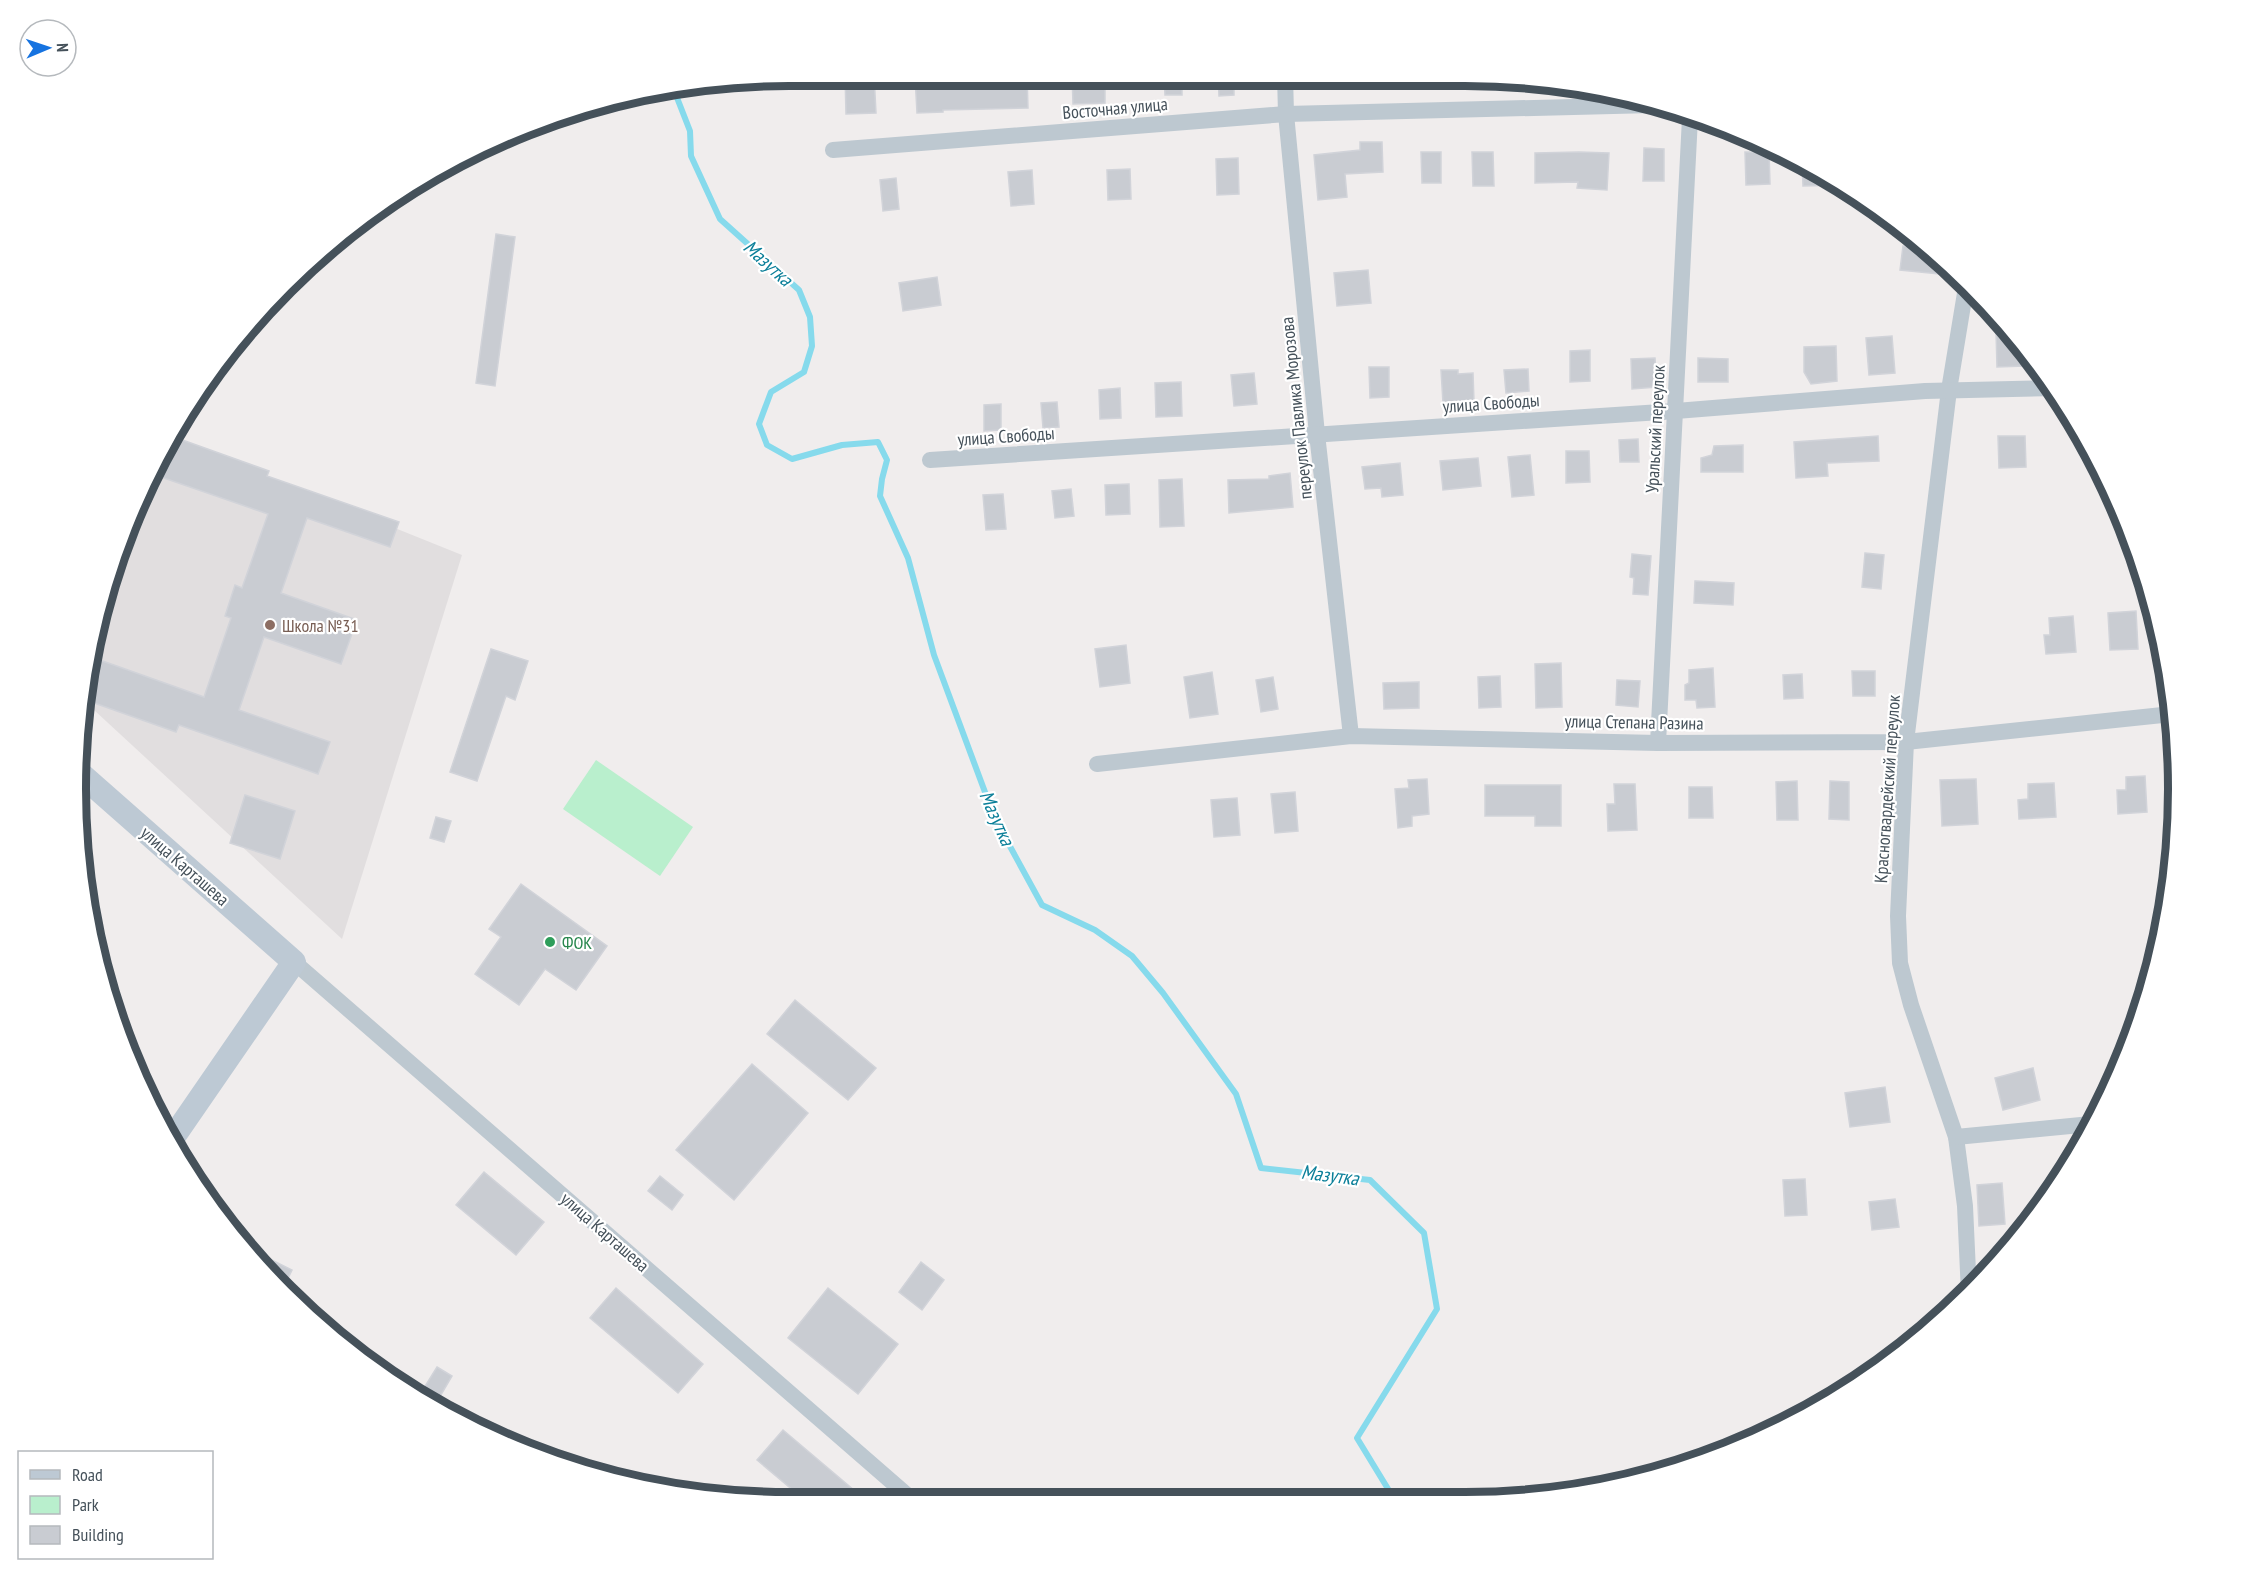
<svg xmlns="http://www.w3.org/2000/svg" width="2254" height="1577" viewBox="0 0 2254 1577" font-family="'PT Sans Narrow',sans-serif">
<rect width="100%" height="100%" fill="#f0eded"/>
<path fill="#e1dedf" d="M171,438l291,117 -120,384 -261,-241 48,-183z"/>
<path fill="#b9efcd" d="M596,760l97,67 -33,49 -97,-67z"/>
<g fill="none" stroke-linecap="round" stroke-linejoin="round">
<path stroke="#86daec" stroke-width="6" d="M674,90l16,41 1,25 29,63 79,71 11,27 2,29 -8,26 -33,20 -12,32 8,21 25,14 50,-14 36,-3 9,18 -5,19 -2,17 28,62 26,97 61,164 47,86 53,25 37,26 31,37 73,101 25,74 109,12 54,53 13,76 -80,129 39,64"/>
</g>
<g fill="#c9ccd2" stroke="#d1d3d9" stroke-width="1.5">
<path d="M845,75h29l2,38 -30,1z"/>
<path d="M946,75h81l1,33 -85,2v2l-26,1 -2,-37z"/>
<path d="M1072,75h33v28l-32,1z"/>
<path d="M1164,75h18v20h-17z"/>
<path d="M1218,75h16v20l-15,1z"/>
<path d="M1360,142h22l1,30 -38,2 2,23 -29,3 -4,-45 46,-5z"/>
<path d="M1644,148l20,1v32h-21z"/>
<path d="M1421,152h20v31h-19z"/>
<path d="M1472,152h21l1,34h-21z"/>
<path d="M1579,152l30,1 -2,37 -30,-2 1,-6 -43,1v-30z"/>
<path d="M1745,152h24l1,32 -24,1z"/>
<path d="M1238,158l1,36 -22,1 -1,-36z"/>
<path d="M1802,162l38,23 -37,1z"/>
<path d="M1130,169l1,30 -23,1 -1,-30z"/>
<path d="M1032,170l2,34 -23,2 -3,-34z"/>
<path d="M896,178l3,31 -16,2 -3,-31z"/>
<path d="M496,234l19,3 -20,149 -19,-3z"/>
<path d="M1903,246l27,3 11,10 -2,15 -39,-4z"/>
<path d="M1368,270l3,33 -34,3 -3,-33z"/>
<path d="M937,277l4,28 -38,6 -4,-28z"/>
<path d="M1996,331h13l15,19v16l-27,1z"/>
<path d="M1892,336l3,37 -26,2 -3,-37z"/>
<path d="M1836,346l1,35 -26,3 -7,-12v-25z"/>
<path d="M1590,350v31l-20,1v-31z"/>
<path d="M1655,358l2,29 -25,2 -1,-30z"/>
<path d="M1698,358l30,1v23h-30z"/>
<path d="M1369,367h20v30l-19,1z"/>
<path d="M1528,369l1,22 -23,2 -2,-23z"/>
<path d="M1441,370h17v4l15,-1 1,29 -31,1z"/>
<path d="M1254,373l3,31 -23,2 -3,-31z"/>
<path d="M1181,382l1,34 -26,1 -1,-34z"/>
<path d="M1120,388l1,30 -21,1 -1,-29z"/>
<path d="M1057,402l2,25 -16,1 -2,-25z"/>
<path d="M1001,404v26l-17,1v-26z"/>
<path d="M1878,436l1,25 -52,2 1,13 -32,2 -2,-36z"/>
<path d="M1998,436h27l1,31 -27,1z"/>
<path d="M174,437l95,34 -2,5 132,46 -9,25 -83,-29 -26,75 76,27 -16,44 -77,-27 -25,73 91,32 -12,32 -139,-49 -3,7 -93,-33 14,-40 107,38 27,-79 -6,-2 10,-31 7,3 26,-74 -107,-37z"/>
<path d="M1638,439l1,23h-19l-1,-22z"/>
<path d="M1743,445v27h-42v-14l11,-3 2,-9z"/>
<path d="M1566,451h23l1,31 -24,1z"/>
<path d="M1530,455l4,40 -22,2 -4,-40z"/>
<path d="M1478,458l3,28 -38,4 -3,-29z"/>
<path d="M1400,463l3,32 -21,2 -1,-9 -16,1 -3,-22z"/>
<path d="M1290,473l3,34 -64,6 -1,-33 41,-1v-3z"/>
<path d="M1182,479l2,47 -24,1 -1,-47z"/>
<path d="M1129,484l1,30 -24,1 -1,-30z"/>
<path d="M1071,489l3,27 -19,2 -3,-27z"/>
<path d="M1003,494l3,35 -20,1 -3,-35z"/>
<path d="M1865,553l19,2 -3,34 -19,-2z"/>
<path d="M1632,554l19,2 -3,39 -15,-1 1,-16 -4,-1z"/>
<path d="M1695,581l39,2 -1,22 -39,-2z"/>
<path d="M2136,611l2,38 -28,1 -2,-37z"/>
<path d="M2073,616l3,36 -30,2 -2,-19h6l-1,-17z"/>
<path d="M1126,645l4,38 -30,4 -5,-38z"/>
<path d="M491,649l37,12 -13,39 -9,-4 -29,85 -27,-9z"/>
<path d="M1561,663l1,44 -26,1 -1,-44z"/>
<path d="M1713,668l2,39 -18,1 -1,-8h-11v-15l4,-2v-13z"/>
<path d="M1852,671h23v25h-22z"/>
<path d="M1212,672l6,42 -28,4 -6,-41z"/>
<path d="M1802,674l1,24 -19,1 -1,-24z"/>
<path d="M1500,676l1,31 -22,1 -1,-31z"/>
<path d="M1273,677l5,32 -17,3 -5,-32z"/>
<path d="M1617,680l23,1 -2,26 -22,-2z"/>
<path d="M1419,682v26l-35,1 -1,-26z"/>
<path d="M2145,776l2,36 -29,2 -1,-24h9v-13z"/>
<path d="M1427,779l2,35 -17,2v10l-14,2 -3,-39 14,-1 -1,-8z"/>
<path d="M1976,779l2,45 -36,2 -2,-46z"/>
<path d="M1797,781l1,39h-21l-1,-38z"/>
<path d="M1830,781l19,1v38l-20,-1z"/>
<path d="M2054,783l2,34 -37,2 -1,-19 10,-1v-15z"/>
<path d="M1614,784h21l2,46 -29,1 -1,-27h8z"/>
<path d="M1485,785h76v41h-26v-10h-50z"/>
<path d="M1689,787h23l1,31h-24z"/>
<path d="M1295,792l3,39 -23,2 -4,-39z"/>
<path d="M245,795l50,16 -15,48 -50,-16z"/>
<path d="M1237,798l3,37 -26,2 -3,-37z"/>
<path d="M436,817l15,4 -7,21 -14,-4z"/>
<path d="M521,884l86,62 -31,44 -31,-21 -26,36 -44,-31 26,-37 -12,-8z"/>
<path d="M795,1000l81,68 -28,32 -81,-66z"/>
<path d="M752,1064l56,49 -74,87 -58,-50z"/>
<path d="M2033,1068l7,32 -37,10 -8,-32z"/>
<path d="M1885,1087l5,35 -40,5 -5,-34z"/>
<path d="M484,1172l60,50 -28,33 -60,-50z"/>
<path d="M660,1176l23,19 -11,15 -24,-19z"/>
<path d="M1805,1179l2,36 -22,1 -2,-36z"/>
<path d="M2002,1183l3,41 -26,2 -2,-41z"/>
<path d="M1895,1199l4,28 -27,3 -3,-28z"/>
<path d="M246,1247l46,23 -10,21 -13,-16z"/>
<path d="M921,1262l23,18 -22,30 -23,-18z"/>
<path d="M616,1288l87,76 -25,29 -88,-75z"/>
<path d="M828,1288l70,56 -40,50 -70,-56z"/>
<path d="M437,1367l15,9 -17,29 -16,-9z"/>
<path d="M783,1430l85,72h-61l-50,-42z"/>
</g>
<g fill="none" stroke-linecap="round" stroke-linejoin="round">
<g stroke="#bdc8d0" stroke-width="16">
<path d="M1285,75l1,39 31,320 34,302"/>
<path d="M833,150l453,-36 367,-9"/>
<path d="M1967,281l-18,109 -43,352 -8,174 2,47 11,42 45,132 9,69 4,88"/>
<path d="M930,460l746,-49 249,-20 130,-3"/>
<path d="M1658,743l32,-625"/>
<path d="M1097,764l254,-28 307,7 248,-1 266,-28"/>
<path d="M294,962l621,540"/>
<path d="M1956,1137l135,-13"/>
</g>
<path stroke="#bdc9d4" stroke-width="24" d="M76,770l218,192 -124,180"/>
</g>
<circle fill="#8d6e63" stroke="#fff" stroke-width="2" cx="270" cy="625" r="6"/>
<circle fill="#2e9e5b" stroke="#fff" stroke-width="2" cx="550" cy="942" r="6"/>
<g text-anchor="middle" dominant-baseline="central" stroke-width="4.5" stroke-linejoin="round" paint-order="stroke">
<g font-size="18" fill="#45515a" stroke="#fff">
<text transform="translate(1115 108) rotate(-5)">Восточная улица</text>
<text transform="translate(1491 403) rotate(-4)">улица Свободы</text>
<text transform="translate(1296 408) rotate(-96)">переулок Павлика Морозова</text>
<text transform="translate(1655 429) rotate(-87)">Уральский переулок</text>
<text transform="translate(1006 436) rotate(-4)">улица Свободы</text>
<text transform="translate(1634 722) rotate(1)">улица Степана Разина</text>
<text transform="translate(1887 789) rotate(-86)">Красногвардейский переулок</text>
<text transform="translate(185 866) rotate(41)">улица Карташева</text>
<text transform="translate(605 1232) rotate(41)">улица Карташева</text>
</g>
<g font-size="18" fill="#785e54" stroke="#fff" text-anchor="start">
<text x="282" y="625">Школа №31</text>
</g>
<g font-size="18" fill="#27864d" stroke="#fff" text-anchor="start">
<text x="562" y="942">ФОК</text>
</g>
<g font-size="20" font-style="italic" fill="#0b7f99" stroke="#fff">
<text transform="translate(768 263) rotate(42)">Мазутка</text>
<text transform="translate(997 818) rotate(66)">Мазутка</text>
<text transform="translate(1330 1175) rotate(7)">Мазутка</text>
</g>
</g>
<path d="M0 0H2254V1577H0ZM789 86H1465A703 703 0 0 1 2168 789V789A703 703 0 0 1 1465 1492H789A703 703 0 0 1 86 789V789A703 703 0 0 1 789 86Z" fill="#fff" fill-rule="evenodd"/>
<path fill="none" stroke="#45515a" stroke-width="8" d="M789 86H1465A703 703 0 0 1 2168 789V789A703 703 0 0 1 1465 1492H789A703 703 0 0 1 86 789V789A703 703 0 0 1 789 86Z"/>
<rect x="18" y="1451" width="195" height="108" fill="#ffffff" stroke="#b5b9bd" stroke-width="1.5"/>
<rect x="30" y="1470" width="30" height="9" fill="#bdc9d4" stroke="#b5b9bd" stroke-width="1.5"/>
<text x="72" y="1481" font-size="18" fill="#45515a">Road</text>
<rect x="30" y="1496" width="30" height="18" fill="#b9efcd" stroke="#b5b9bd" stroke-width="1.5"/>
<text x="72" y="1511" font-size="18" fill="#45515a">Park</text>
<rect x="30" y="1526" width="30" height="18" fill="#c9ccd2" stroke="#b5b9bd" stroke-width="1.5"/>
<text x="72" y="1541" font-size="18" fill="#45515a">Building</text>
<g transform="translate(48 48) rotate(88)"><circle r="28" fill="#ffffff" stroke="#b5b9bd" stroke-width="1.5"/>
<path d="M0-4.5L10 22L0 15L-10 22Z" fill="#1673e0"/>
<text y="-9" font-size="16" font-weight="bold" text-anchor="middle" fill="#45515a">N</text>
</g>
</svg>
